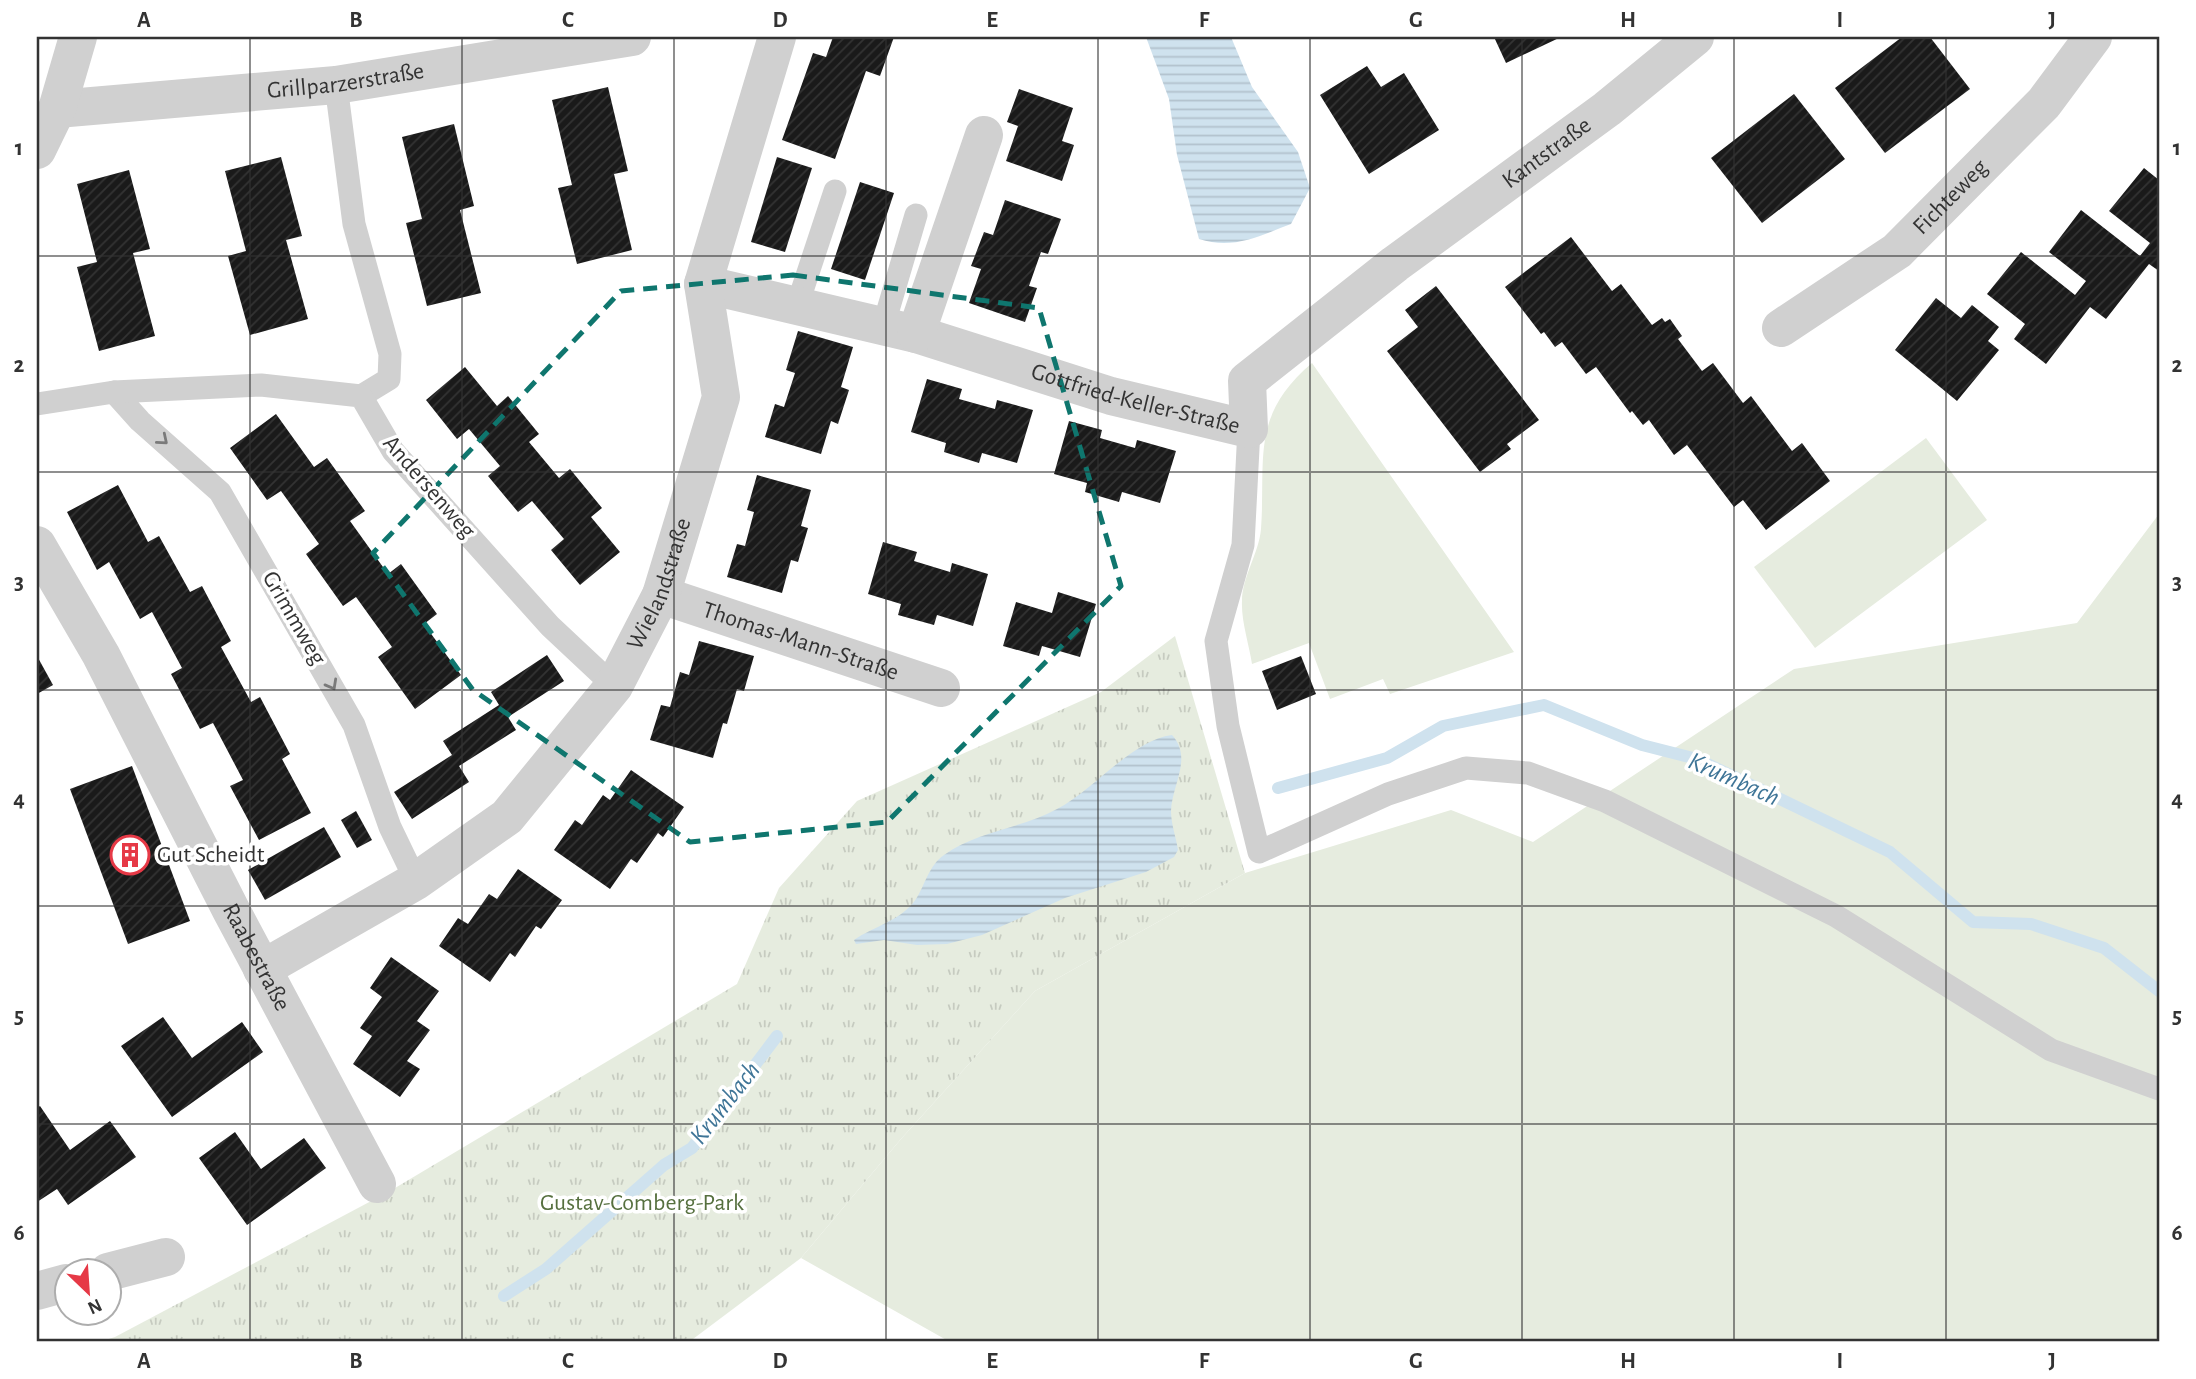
<svg xmlns="http://www.w3.org/2000/svg" width="2196" height="1379" viewBox="0 0 2196 1379" font-family="'Alegreya Sans',sans-serif">
<defs>
<pattern id="park-tufts" width="24" height="20" patternUnits="userSpaceOnUse" patternTransform="scale(1.75)"><rect width="24" height="20" fill="#e6ecdf"/><path d="M3 7l-1-3M5 7V3M7 7l1-3M15 17l-1-3M17 17v-4M19 17l1-3" fill="none" stroke="#c6cbc0"/></pattern>
<pattern id="water-rules" width="6" height="5" patternUnits="userSpaceOnUse" patternTransform="scale(1.75)"><rect width="6" height="5" fill="#cfe2ee"/><path d="M0 2.5h6" fill="none" stroke="#b2c2cd"/></pattern>
<pattern id="building-hatch" width="6" height="6" patternUnits="userSpaceOnUse" patternTransform="scale(1.75)"><rect width="6" height="6" fill="#1a1a1a"/><path d="M-1 1l2-2M0 6l6-6M5 7l2-2" fill="none" stroke="#333"/></pattern>
</defs>
<rect width="100%" height="100%" fill="#fff"/>
<g fill="#e6ecdf">
<path d="M1312,363l202,289 -124,42 -7,-15 -53,20 -21,-56 -57,21c-3,-20 -11,-43 -10,-63 0,-24 17,-48 19,-72 5,-71 -11,-113 51,-166z"/>
<path d="M1926,438l61,82 -172,128 -61,-81z"/>
<path d="M2159,514v828h-1209l-149,-84 100,-119 134,-148 210,-118 206,-63 82,32 261,-173 283,-46z"/>
</g>
<path fill="url(#park-tufts)" d="M1175,636l70,237 -210,118 -134,148 -100,119 -112,84h-590l16,-5 275,-146 347,-207 42,-96 78,-87 244,-109z"/>
<g fill="url(#water-rules)">
<path d="M1146,37h85l21,50 46,65 12,36 -19,36c-32,12 -58,26 -92,15l-22,-84 -8,-56z"/>
<path d="M1172,735c21,23 0,49 -1,76 0,13 5,26 7,39l-4,7 -28,15 -81,26 -83,37 -35,9 -30,1 -33,-5 -28,4 -2,-4c20,-14 47,-19 62,-41 9,-14 13,-34 28,-44 33,-24 76,-26 113,-46 37,-19 75,-69 115,-74z"/>
</g>
<g fill="none" stroke-linecap="round" stroke-linejoin="round">
<g stroke="#cfe2ee" stroke-width="12">
<path d="M1278,788l109,-30 56,-32 101,-21 98,40 55,14 193,93 83,70 58,2 73,24 55,43"/>
<path d="M504,1296l42,-27 118,-104 28,-17 85,-112"/>
</g>
</g>
<g fill="url(#building-hatch)">
<path d="M833,37h61l-14,39 -14,-5 -31,88 -53,-19 31,-87 13,4z"/>
<path d="M1494,37h67l-55,26z"/>
<path d="M1902,37h28l40,52 -85,64 -50,-65z"/>
<path d="M1367,66l14,21 23,-14 35,57 -70,44 -49,-79z"/>
<path d="M608,87l20,84 -14,3 18,76 -55,14 -19,-76 14,-3 -20,-85z"/>
<path d="M1019,89l54,19 -11,33 12,4 -12,36 -56,-20 12,-35 -11,-4z"/>
<path d="M1794,94l51,65 -83,64 -51,-65z"/>
<path d="M454,124l20,82 -14,4 21,83 -54,13 -21,-83 16,-4 -20,-82z"/>
<path d="M281,157l21,79 -16,4 22,79 -58,16 -22,-79 18,-5 -21,-80z"/>
<path d="M777,157l35,11 -27,84 -34,-10z"/>
<path d="M2144,168l15,12v91l-10,-7 -43,55 -16,-12 -44,57 -32,-25 11,-15 -38,-30 34,-42 54,43 11,-14 -37,-29 32,-42 59,46 10,-13 -41,-32z"/>
<path d="M129,170l21,79 -17,4 22,83 -56,15 -22,-84 20,-5 -20,-78z"/>
<path d="M860,182l34,11 -29,87 -34,-11z"/>
<path d="M1005,200l56,19 -13,35 -7,-2 -12,34 8,2 -12,34 -56,-19 12,-34 -10,-3 13,-34 9,3z"/>
<path d="M1571,237l41,54 9,-7 31,41 10,-7 3,4 5,-3 12,17 -4,3 24,32 11,-8 30,40 8,-7 41,55 10,-8 28,38 -64,49 -23,-30 -9,7 -47,-62 -13,10 -25,-35 -6,5 -11,-14 -2,2 -34,-46 -10,7 -24,-32 -7,5 -11,-15 -3,2 -36,-47z"/>
<path d="M1436,286l103,134 -32,24 4,5 -31,23 -93,-121 31,-24 -13,-17z"/>
<path d="M1936,298l25,20 11,-13 27,22 -11,14 11,9 -42,51 -62,-51z"/>
<path d="M798,331l55,16 -12,40 8,3 -11,34 -7,-3 -10,33 -56,-17 10,-33 9,3 11,-34 -9,-3z"/>
<path d="M465,367l32,39 11,-10 31,38 -10,8 30,36 11,-9 32,39 -11,9 29,35 -40,33 -29,-35 13,-11 -32,-38 -14,11 -30,-36 12,-10 -31,-37 -12,10 -31,-39z"/>
<path d="M927,379l35,10 -3,10 36,10 2,-9 36,10 -16,53 -35,-10 -3,10 -35,-11 2,-9 -35,-11z"/>
<path d="M276,414l38,53 13,-9 38,53 -15,10 38,53 13,-10 36,50 -13,10 37,51 -46,34 -37,-52 14,-10 -36,-50 -13,9 -37,-52 13,-10 -38,-53 -14,9 -37,-52z"/>
<path d="M1069,421l33,9 -2,8 35,10 2,-8 39,11 -16,52 -38,-11 -3,10 -34,-10 2,-9 -33,-9z"/>
<path d="M757,475l54,15 -10,36 7,2 -10,34 -7,-2 -9,33 -55,-16 10,-33 8,2 9,-34 -7,-2z"/>
<path d="M118,485l30,57 11,-6 31,56 12,-6 29,55 -10,6 30,55 9,-5 30,57 -8,5 29,54 -52,27 -29,-54 13,-6 -30,-57 -13,6 -29,-55 11,-6 -30,-56 -12,7 -31,-57 -12,8 -30,-58z"/>
<path d="M883,542l34,10 -3,9 36,11 2,-9 36,11 -15,52 -36,-11 -3,10 -36,-10 3,-11 -33,-10z"/>
<path d="M1058,592l38,12 -16,53 -38,-11 -3,10 -36,-10 13,-44 36,11z"/>
<path d="M699,641l55,15 -10,35 -7,-2 -10,35 -4,-1 -10,35 -63,-18 11,-35 9,2 10,-35 9,3z"/>
<path d="M547,655l17,26 -56,36 8,13 -57,36 10,16 -57,37 -18,-27 58,-37 -9,-14 56,-36 -8,-13z"/>
<path d="M37,656l16,29 -16,9z"/>
<path d="M1301,656l15,38 -39,16 -15,-39z"/>
<path d="M132,766l58,155 -62,23 -58,-155z"/>
<path d="M631,770l53,37 -21,30 -5,-4 -21,30 -6,-4 -21,30 -56,-39 21,-30 7,5 21,-30 7,5z"/>
<path d="M356,811l16,29 -15,8 -16,-28z"/>
<path d="M324,827l17,30 -76,43 -17,-30z"/>
<path d="M518,869l44,31 -21,29 -5,-3 -21,31 -5,-4 -20,29 -51,-36 19,-28 10,6 21,-30 8,5z"/>
<path d="M391,957l48,34 -22,30 13,9 -23,31 13,8 -20,28 -47,-33 19,-28 -12,-8 22,-31 -12,-9z"/>
<path d="M163,1017l29,41 50,-36 21,30 -91,65 -51,-71z"/>
<path d="M40,1106l30,44 40,-29 26,36 -68,48 -11,-16 -20,13v-94z"/>
<path d="M235,1132l26,37 43,-31 22,30 -79,57 -48,-67z"/>
</g>
<g fill="none" stroke-linecap="round" stroke-linejoin="round">
<g stroke="#d0d0d0" stroke-width="23">
<path d="M336,85l18,139 36,130 -1,25 -28,17"/>
<path d="M797,306l38,-115"/>
<path d="M883,327l33,-112"/>
<path d="M114,392l26,29 80,71 134,233 36,102 26,54"/>
<path d="M37,404l77,-12 147,-7 100,11 32,55 157,175 64,60"/>
<path d="M1249,429l-6,116 -27,96 12,85 31,126 129,-58 78,-26 62,5 77,28 231,115 215,134 108,39"/>
</g>
<g stroke="#d0d0d0" stroke-width="38">
<path id="s1" d="M57,109l279,-24 296,-48"/>
<path d="M37,150l20,-41 21,-72"/>
<path id="s2" d="M703,284l213,50 195,62 138,33 -2,-48 148,-117 212,-155 88,-72"/>
<path id="s3" d="M1781,328l116,-77 147,-148 49,-66"/>
<path d="M916,334l68,-199"/>
<path id="s4" d="M37,545l64,110 130,255 146,274"/>
<path id="s5" d="M661,595l280,93"/>
<path id="s6" d="M262,969l154,-88 91,-64 107,-131 47,-91 60,-198 -18,-113 74,-247"/>
<path d="M108,1272l58,-15"/>
<path d="M37,1291l29,-8"/>
</g>
</g>
<defs><path id="oneway-chevron" d="M-2-3.5L2.5 0L-2 3.5" fill="none" stroke-width="1.6" stroke-linecap="round" stroke-linejoin="round" transform="scale(1.75)"/></defs>
<g stroke="#7a7a7a">
<use href="#oneway-chevron" transform="translate(163 440) rotate(40)"/>
<use href="#oneway-chevron" transform="translate(332 685) rotate(61)"/>
</g>
<path fill="none" stroke="#0f766e" stroke-width="5" stroke-dasharray="14 9" stroke-linejoin="round" d="M793,275l246,33 82,278 -234,236 -197,20 -217,-152 -100,-137 248,-262z"/>
<path fill="none" stroke="#333" stroke-width="2" stroke-opacity="0.55" d="M250,37v1305M462,37v1305M674,37v1305M886,37v1305M1098,37v1305M1310,37v1305M1522,37v1305M1734,37v1305M1946,37v1305M37,256h2122M37,472h2122M37,690h2122M37,906h2122M37,1124h2122"/>
<defs>
<symbol id="building-ring" viewBox="-11 -11 22 22"><circle r="9.5" fill="#fff" stroke="#e63946" stroke-width="1.5"/><path d="M-4-6H4V6H1V3H-1V6H-4ZM-2.5-4.3h1.7v1.8h-1.7ZM.8-4.3h1.7v1.8H.8ZM-2.5-1h1.7V.8h-1.7ZM.8-1h1.7V.8H.8Z" fill="#e63946"/></symbol>
</defs>
<g fill-rule="evenodd">
<use href="#building-ring" x="108" y="833" width="44" height="44"/>
</g>
<g text-anchor="middle" dominant-baseline="central" stroke-width="7" stroke-linejoin="round" paint-order="stroke">
<g font-size="24" fill="#333" stroke="#fff">
<text stroke="none"><textPath href="#s1" startOffset="290">Grillparzerstraße</textPath></text>
<text stroke="none"><textPath href="#s2" startOffset="990">Kantstraße</textPath></text>
<text stroke="none"><textPath href="#s3" startOffset="215">Fichteweg</textPath></text>
<text stroke="none"><textPath href="#s2" startOffset="448">Gottfried-Keller-Straße</textPath></text>
<text transform="translate(429 487) rotate(49)">Andersenweg</text>
<text stroke="none"><textPath href="#s6" startOffset="570">Wielandstraße</textPath></text>
<text transform="translate(294 618) rotate(60)">Grimmweg</text>
<text stroke="none"><textPath href="#s5" startOffset="147">Thomas-Mann-Straße</textPath></text>
<text stroke="none"><textPath href="#s4" startOffset="467">Raabestraße</textPath></text>
</g>
<g font-size="24" fill="#333" stroke="#fff" text-anchor="start">
<text x="157" y="855">Gut Scheidt</text>
</g>
<g font-size="24" fill="#56703f" stroke="#fff">
<text x="642" y="1203">Gustav-Comberg-Park</text>
</g>
<g font-size="26" font-style="italic" fill="#3f7597" stroke="#fff">
<text transform="translate(1734 779) rotate(24)">Krumbach</text>
<text transform="translate(725 1103) rotate(-52)">Krumbach</text>
</g>
</g>
<rect width="2196" height="1379" fill="none" stroke="#ffffff" stroke-width="77"/>
<g transform="translate(88 1292) rotate(155)"><circle r="33" fill="#ffffff" stroke="#adadad" stroke-width="2"/>
<path d="M0-5L12 26L0 18L-12 26Z" fill="#e63946"/>
<text y="-10" font-size="19" font-weight="bold" text-anchor="middle" fill="#333333">N</text>
</g>
<rect x="38" y="38" width="2120" height="1302" fill="none" stroke="#333" stroke-width="2.5"/>
<g font-size="23" text-anchor="middle" font-weight="bold" fill="#333">
<text x="144" y="27">A</text>
<text x="356" y="27">B</text>
<text x="568" y="27">C</text>
<text x="780" y="27">D</text>
<text x="992" y="27">E</text>
<text x="1204" y="27">F</text>
<text x="1416" y="27">G</text>
<text x="1628" y="27">H</text>
<text x="1840" y="27">I</text>
<text x="2052" y="27">J</text>
<text x="19" y="155">1</text>
<text x="2177" y="155">1</text>
<text x="19" y="372">2</text>
<text x="2177" y="372">2</text>
<text x="19" y="589">3</text>
<text x="2177" y="589">3</text>
<text x="19" y="806">4</text>
<text x="2177" y="806">4</text>
<text x="19" y="1023">5</text>
<text x="2177" y="1023">5</text>
<text x="19" y="1240">6</text>
<text x="2177" y="1240">6</text>
<text x="144" y="1368">A</text>
<text x="356" y="1368">B</text>
<text x="568" y="1368">C</text>
<text x="780" y="1368">D</text>
<text x="992" y="1368">E</text>
<text x="1204" y="1368">F</text>
<text x="1416" y="1368">G</text>
<text x="1628" y="1368">H</text>
<text x="1840" y="1368">I</text>
<text x="2052" y="1368">J</text>
</g>
</svg>
